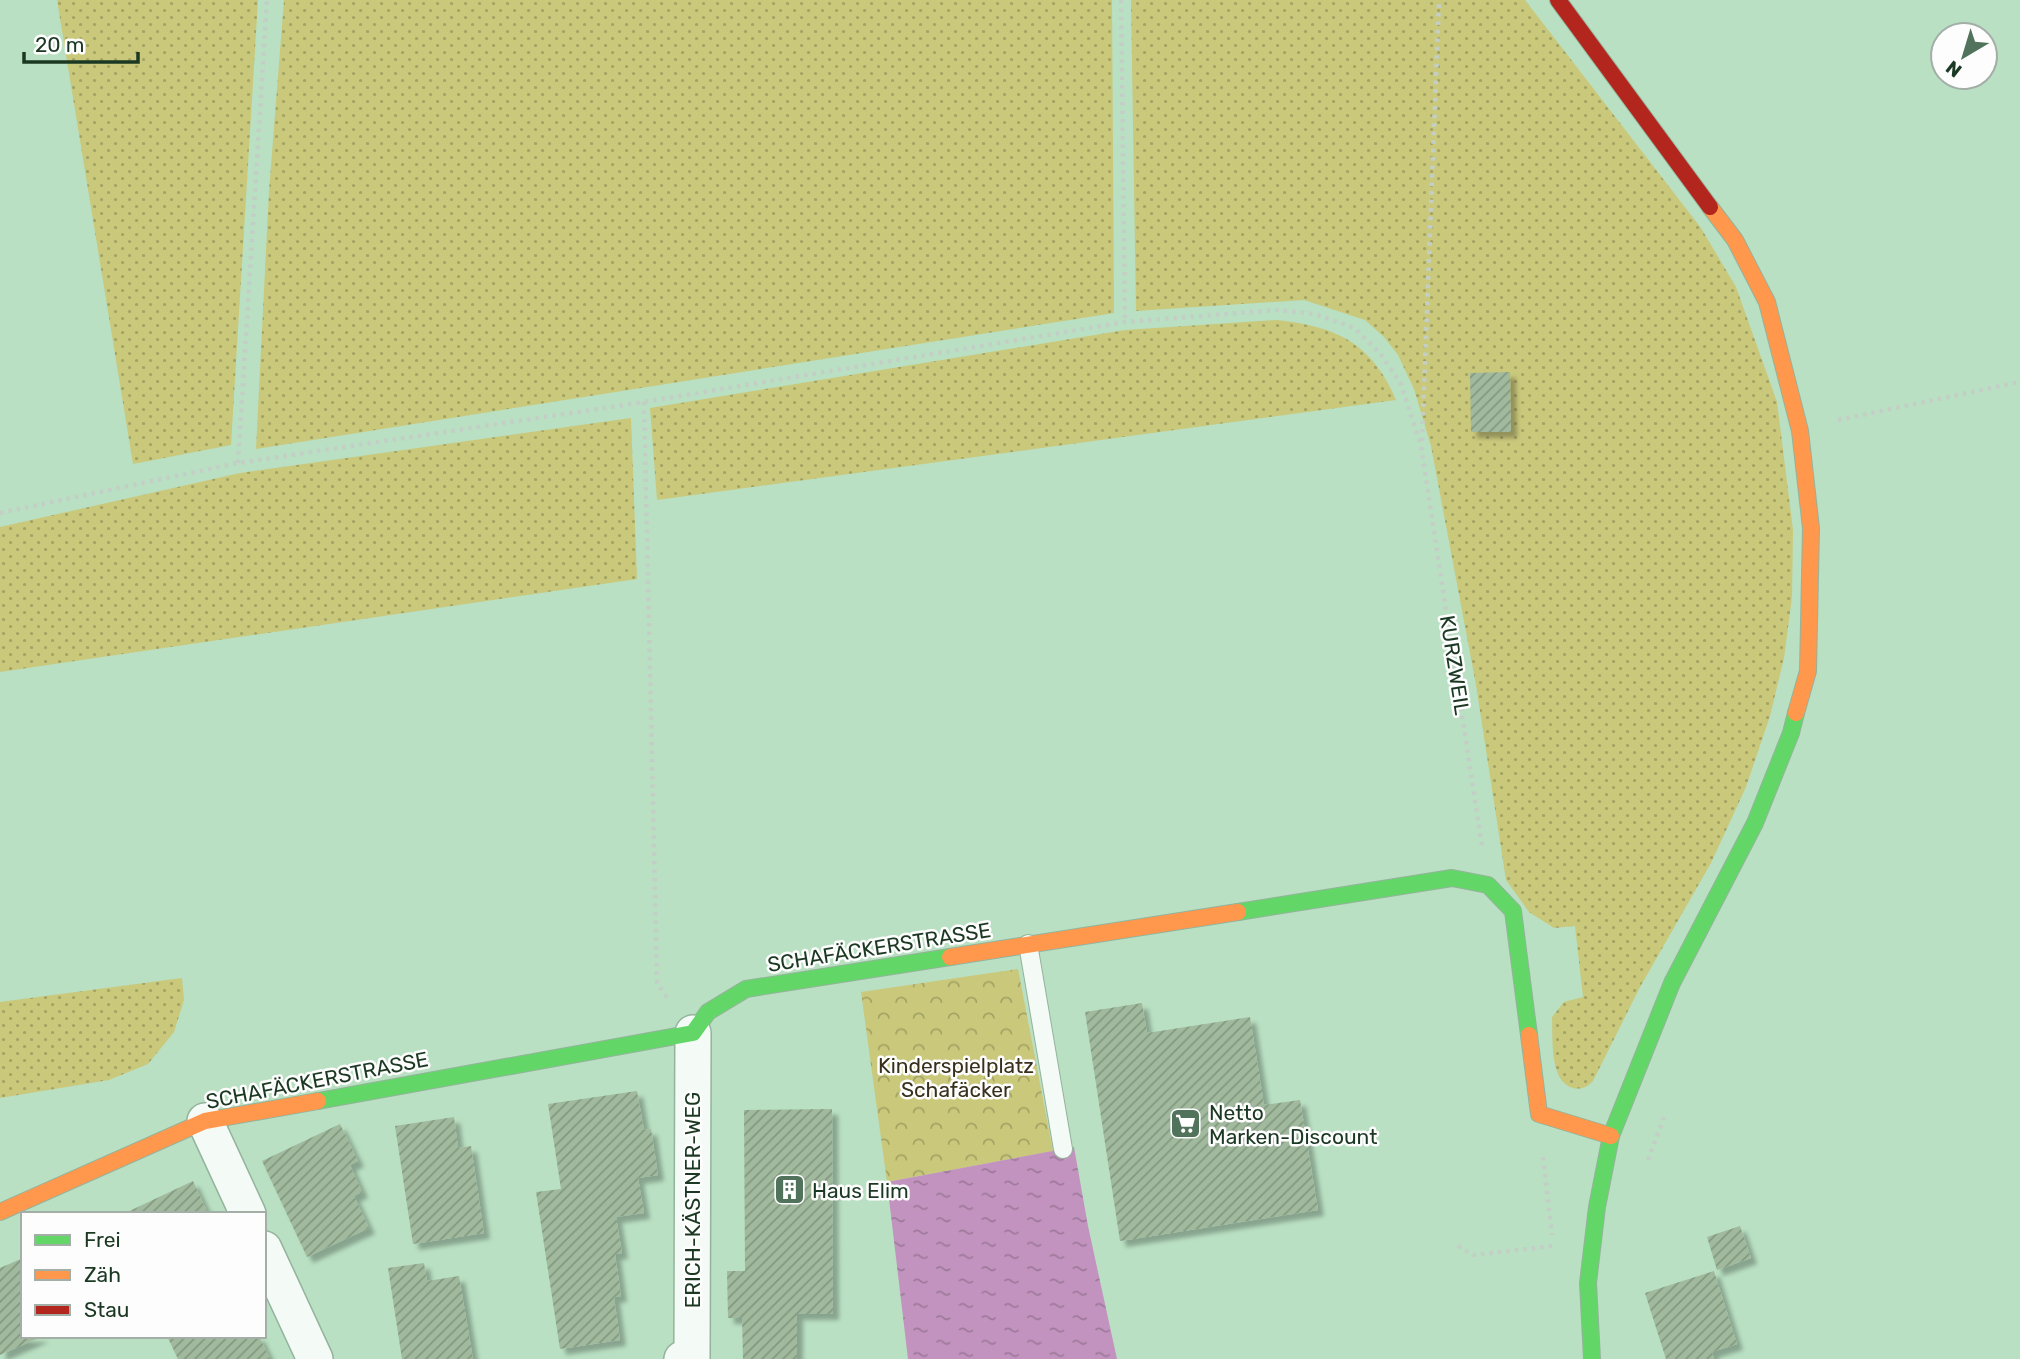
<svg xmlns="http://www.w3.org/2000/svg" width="2020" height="1359" viewBox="0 0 2020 1359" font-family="Rubik,sans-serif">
<defs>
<pattern id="grass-dots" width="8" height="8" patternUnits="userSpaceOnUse" patternTransform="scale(1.75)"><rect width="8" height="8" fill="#cac87b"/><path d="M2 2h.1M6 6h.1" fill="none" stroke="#a3a364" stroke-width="1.8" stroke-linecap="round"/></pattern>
<pattern id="park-crowns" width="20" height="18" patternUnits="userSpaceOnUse" patternTransform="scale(1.75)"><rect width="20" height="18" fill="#cac87b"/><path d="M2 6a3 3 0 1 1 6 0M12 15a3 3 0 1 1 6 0" fill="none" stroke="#a3a364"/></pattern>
<pattern id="water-ripples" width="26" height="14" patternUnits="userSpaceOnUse" patternTransform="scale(1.75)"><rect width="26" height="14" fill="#c393bf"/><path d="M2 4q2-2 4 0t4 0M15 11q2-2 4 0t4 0" fill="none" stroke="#9e799b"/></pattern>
<pattern id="building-hatch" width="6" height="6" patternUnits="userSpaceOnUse" patternTransform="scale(1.75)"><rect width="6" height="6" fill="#a1ba9e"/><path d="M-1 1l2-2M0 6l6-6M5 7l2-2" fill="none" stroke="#829880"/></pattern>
<filter id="shadow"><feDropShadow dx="6" dy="6" stdDeviation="2" flood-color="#0004"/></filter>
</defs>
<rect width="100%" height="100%" fill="#b9e0c2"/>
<g fill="url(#grass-dots)">
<path d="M57,0h201l-27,445 -98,19z"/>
<path d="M284,0h828l2,313 -858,136 13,-258z"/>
<path d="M1131,0h394l176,228 35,59 41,115 16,128 -1,67 -8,61 -14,58 -24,71 -35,76 -71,124 -47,94c-6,6 -11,9 -20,7 -24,-6 -20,-51 -21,-71l12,-15 19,-5 -8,-71 -21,2 -25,-16 -23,-32 -30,-195 -45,-239 -17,-57 -16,-34 -14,-18 -19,-17 -61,-20 -168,11z"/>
<path d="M1276,320c59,6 95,22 120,80l-739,100 -7,-92 475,-78z"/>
<path d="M631,418l6,161 -637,93v-145l240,-54z"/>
<path d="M182,978l2,22 -10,32 -26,32 -39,16 -109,18v-96z"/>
</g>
<path fill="url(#park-crowns)" d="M1018,969l35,182 -166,31 -26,-190z"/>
<path fill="url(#water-ripples)" d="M1074,1147l14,79 29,133h-209l-21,-177z"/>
<g fill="url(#building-hatch)" filter="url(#shadow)">
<path d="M1510,372l1,60h-40l-1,-59z"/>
<path d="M1142,1003l5,30 103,-16 14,88 36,-5 18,110 -198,31 -35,-229z"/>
<path d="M637,1091l7,39 7,-1 7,46 -20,3 6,35 -28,4 6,36 -7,1 6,42 -7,1 6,43 -60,9 -24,-157 25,-3 -13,-85z"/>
<path d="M832,1109l1,205h-36v45h-54l-1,-41h-14l-1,-47h18l-1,-161z"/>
<path d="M454,1117l4,31 13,-2 13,87 -71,11 -18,-118z"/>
<path d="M340,1124l18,37 -8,4 12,27 -8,4 15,32 -62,29 -45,-96z"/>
<path d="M193,1181l15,33h-85z"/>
<path d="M1740,1226l11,32 -34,12 -10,-33z"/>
<path d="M23,1258v78h20l-43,19v-87z"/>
<path d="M424,1263l3,18 32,-5 14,83h-71l-14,-91z"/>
<path d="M1714,1271l23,73 -25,8 2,7h-48l-21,-66z"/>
<path d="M167,1336h92l11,23h-92z"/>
</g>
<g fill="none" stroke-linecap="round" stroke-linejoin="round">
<defs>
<path id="lane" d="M1028,944l35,205"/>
<g id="street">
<path d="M205,1121l43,93"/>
<path d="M264,1249l51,110"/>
<path d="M682,1359l10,-2 1,-324"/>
</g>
<g id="fast">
<path d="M1238,912l214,-34 36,7 25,26 16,124"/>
<path d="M318,1101l375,-68 15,-21 38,-23 204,-32"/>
<path d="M1592,1359l-4,-76 9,-76 14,-71 61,-153 83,-160 36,-90 5,-20"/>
</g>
<g id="slow">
<path d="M1710,207l25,33 32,62 33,129 11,97 -3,143 -12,42"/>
<path d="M950,957l288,-45"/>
<path d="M1529,1035l10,79 72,22"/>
<path d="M0,1212l205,-91 113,-20"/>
</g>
<path id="jam" d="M1558,0l152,207"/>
</defs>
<use href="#lane" stroke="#94b39c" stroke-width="20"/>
<use href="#street" stroke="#94b39c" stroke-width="38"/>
<use href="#fast" stroke="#94b39c" stroke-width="18"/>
<use href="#slow" stroke="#94b39c" stroke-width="18"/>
<use href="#jam" stroke="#94b39c" stroke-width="18"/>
<g stroke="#c3cfc6" stroke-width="4.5" stroke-dasharray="3.5 5" stroke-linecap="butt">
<path d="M1121,0l4,322"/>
<path d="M644,402l13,581 11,16"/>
<path d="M1838,420l182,-38"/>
<path d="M1422,441l17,-441"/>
<path d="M238,463l29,-463"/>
<path d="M0,513l238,-50 406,-61 481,-80 152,-12 38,4 39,14 26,25 21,31 20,62 61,400"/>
<path d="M1543,1157l9,78"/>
<path d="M1648,1160l18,-48"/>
<path d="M1458,1246l15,9 80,-9"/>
</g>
<use href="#lane" stroke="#f4faf6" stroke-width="18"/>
<use href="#street" stroke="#f4faf6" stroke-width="35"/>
<use href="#fast" stroke="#63d668" stroke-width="16"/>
<use href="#slow" stroke="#ff974d" stroke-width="16"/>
<use href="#jam" stroke="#b3261e" stroke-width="16"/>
</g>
<defs>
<symbol id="supermarket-square" viewBox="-11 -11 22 22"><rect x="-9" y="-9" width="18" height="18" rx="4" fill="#52735b" stroke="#fdfdfd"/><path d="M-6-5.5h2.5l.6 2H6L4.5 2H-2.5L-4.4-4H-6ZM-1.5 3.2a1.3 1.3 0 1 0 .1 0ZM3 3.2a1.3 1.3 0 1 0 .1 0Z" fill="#fff"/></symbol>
<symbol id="building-square" viewBox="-11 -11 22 22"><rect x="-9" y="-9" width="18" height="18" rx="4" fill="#52735b" stroke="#fdfdfd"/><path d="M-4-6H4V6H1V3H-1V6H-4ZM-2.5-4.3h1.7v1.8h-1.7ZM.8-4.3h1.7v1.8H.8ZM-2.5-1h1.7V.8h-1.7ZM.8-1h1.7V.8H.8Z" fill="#fff"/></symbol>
</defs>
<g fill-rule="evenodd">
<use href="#supermarket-square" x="1168" y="1106" width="35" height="35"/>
<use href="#building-square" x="772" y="1172" width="35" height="35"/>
</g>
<g text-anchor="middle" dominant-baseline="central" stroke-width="5" stroke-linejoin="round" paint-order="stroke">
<g font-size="21" fill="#1b3823" stroke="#fdfdfd">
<text transform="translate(1455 665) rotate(81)">KURZWEIL</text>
<text transform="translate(879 947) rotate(-9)">SCHAFÄCKERSTRASSE</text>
<text transform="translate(317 1080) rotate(-11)">SCHAFÄCKERSTRASSE</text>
<text transform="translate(692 1200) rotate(-90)">ERICH-KÄSTNER-WEG</text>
</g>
<g font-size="21" fill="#38301c" stroke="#fdfdfd">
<text x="956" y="1065">Kinderspielplatz<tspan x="956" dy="24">Schafäcker</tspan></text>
</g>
<g font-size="21" fill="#1b3823" stroke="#fdfdfd" text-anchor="start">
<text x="1209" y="1112">Netto<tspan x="1209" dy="24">Marken-Discount</tspan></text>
<text x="812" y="1190">Haus Elim</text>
</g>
</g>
<rect x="21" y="1212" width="245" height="126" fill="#fdfdfd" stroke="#a3aea6" stroke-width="2"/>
<rect x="35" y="1235" width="35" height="10" fill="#63d668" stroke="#a3aea6" stroke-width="2"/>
<text x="84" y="1247" font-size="21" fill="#1b3823">Frei</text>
<rect x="35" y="1270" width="35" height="10" fill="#ff974d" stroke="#a3aea6" stroke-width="2"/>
<text x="84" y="1282" font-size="21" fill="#1b3823">Zäh</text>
<rect x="35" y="1305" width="35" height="10" fill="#b3261e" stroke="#a3aea6" stroke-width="2"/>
<text x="84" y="1317" font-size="21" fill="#1b3823">Stau</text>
<g transform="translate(1964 56) rotate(218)"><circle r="33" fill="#fdfdfd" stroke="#a3aea6" stroke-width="2"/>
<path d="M0-5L12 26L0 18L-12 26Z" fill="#52735b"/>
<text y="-10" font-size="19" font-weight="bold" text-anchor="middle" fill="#1b3823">N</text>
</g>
<path d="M24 52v10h114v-10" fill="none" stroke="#1b3823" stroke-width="3.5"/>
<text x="35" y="52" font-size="21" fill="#1b3823" stroke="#fdfdfd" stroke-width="5" paint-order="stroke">20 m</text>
</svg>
